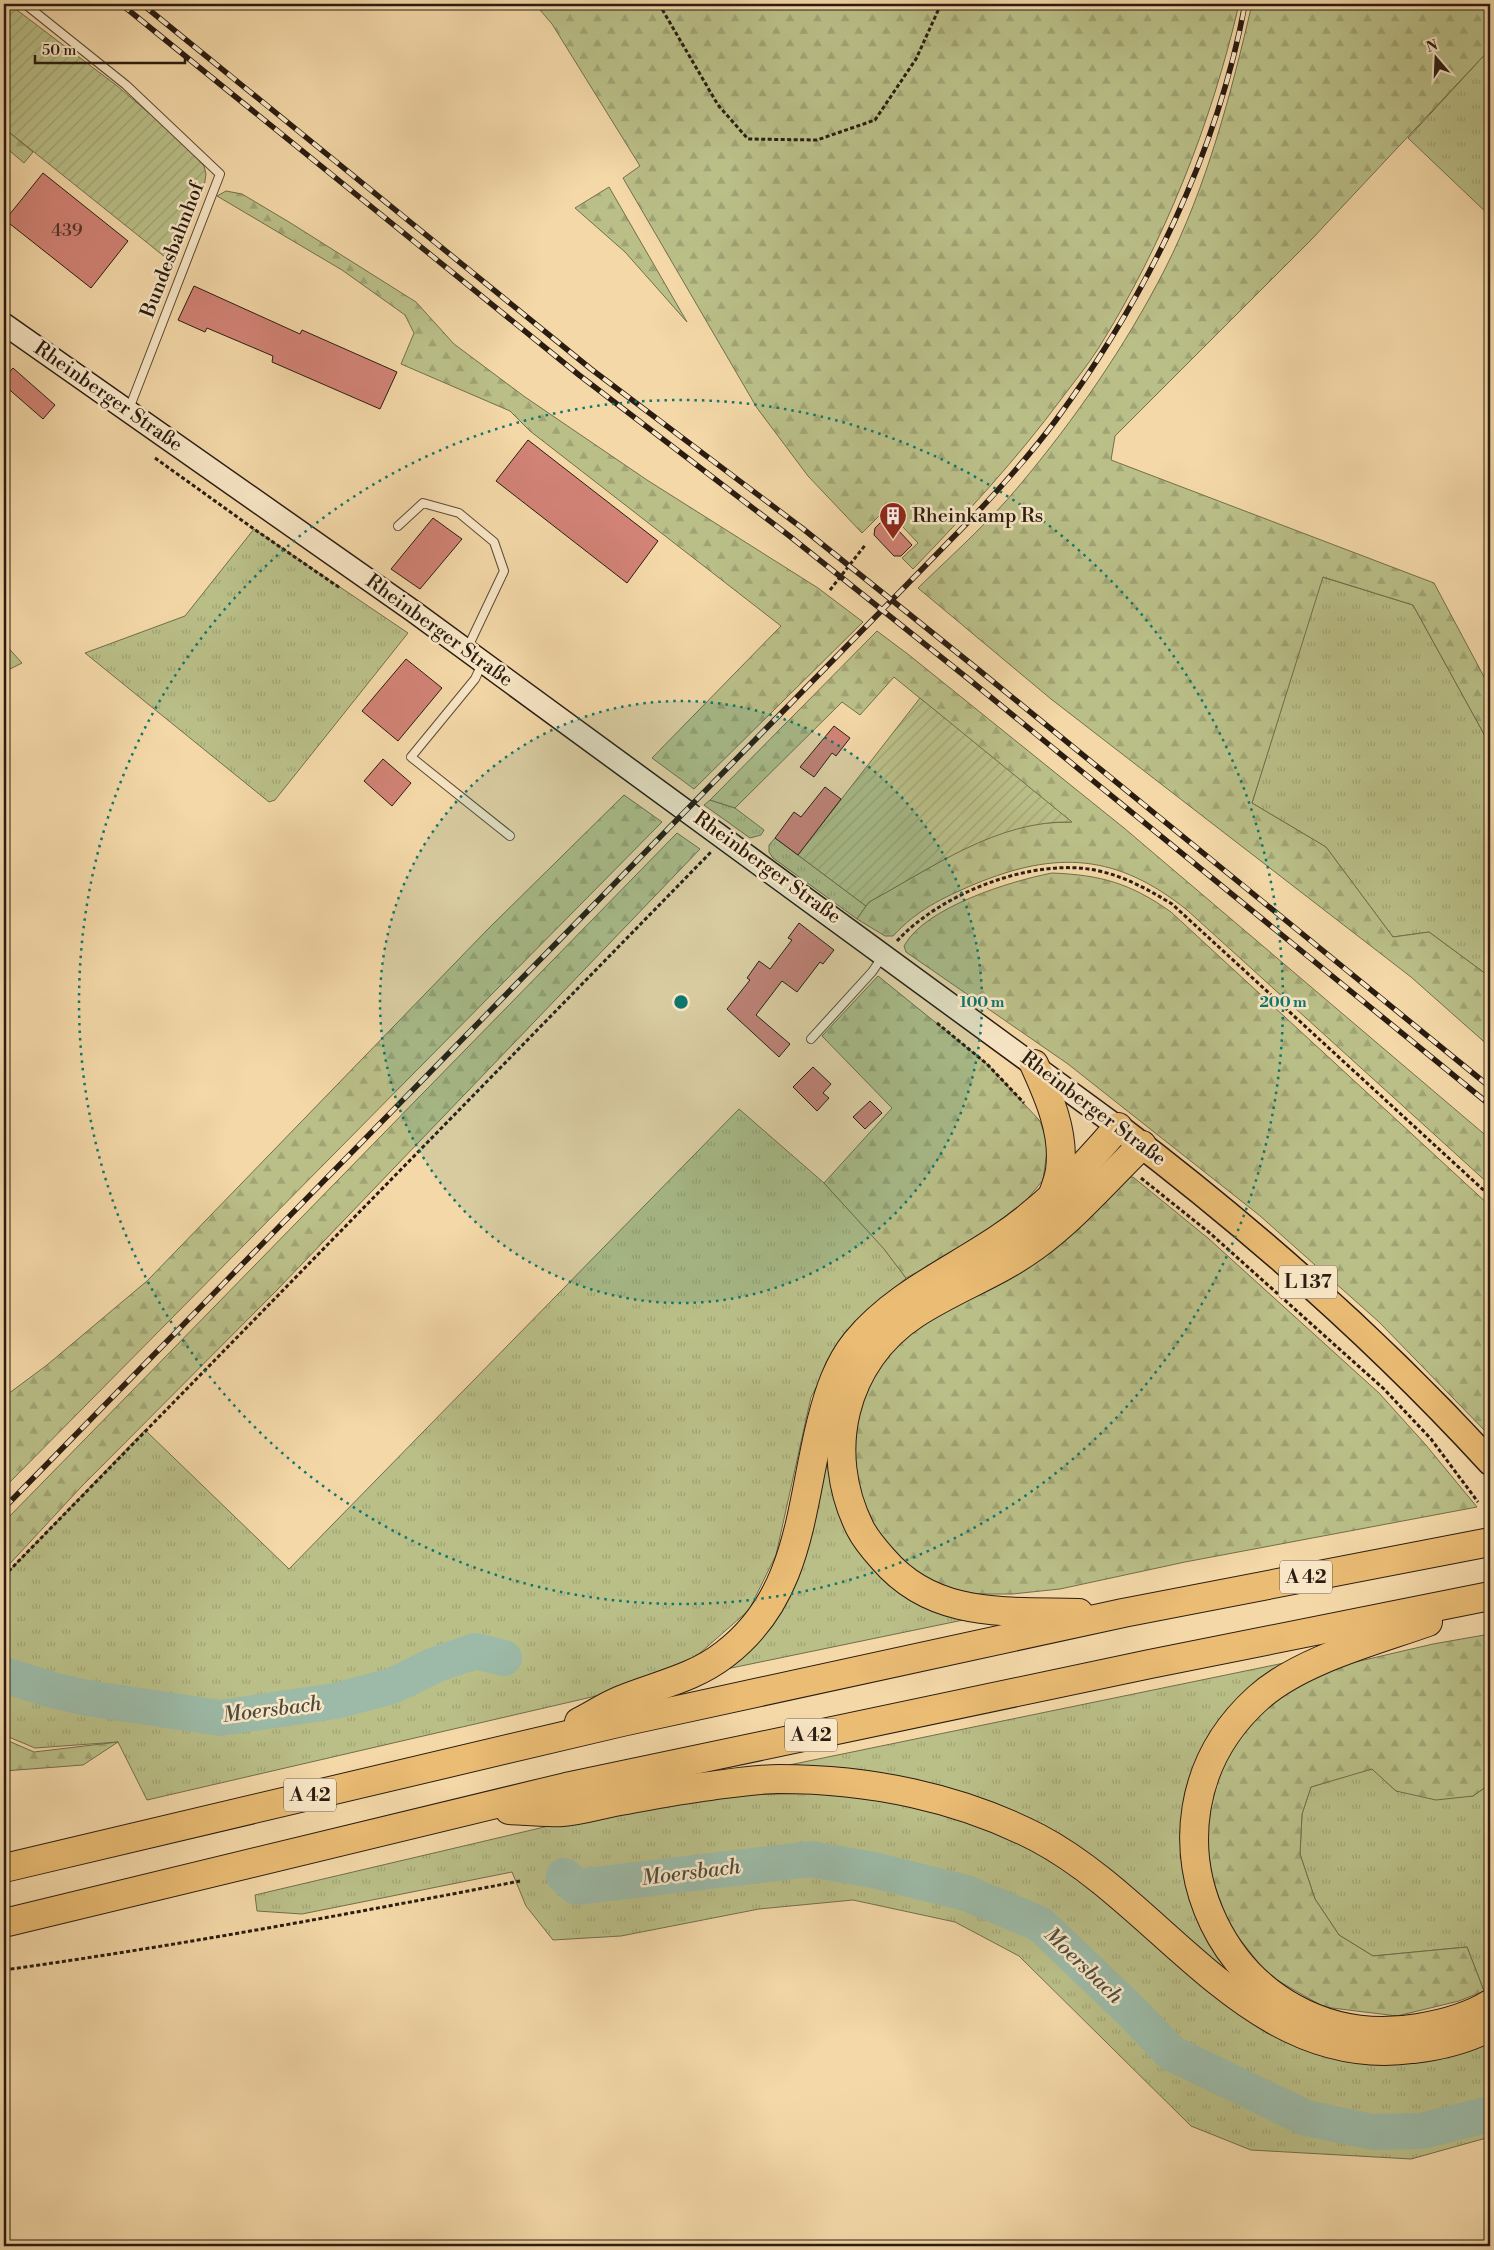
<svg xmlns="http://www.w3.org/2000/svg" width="1494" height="2250" viewBox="0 0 1494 2250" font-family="'Libre Bodoni',serif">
<defs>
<pattern id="grass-tufts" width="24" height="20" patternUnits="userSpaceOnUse" patternTransform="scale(1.25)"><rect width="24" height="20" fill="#babf88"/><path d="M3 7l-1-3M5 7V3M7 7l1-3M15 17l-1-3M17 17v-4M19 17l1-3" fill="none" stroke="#a0a474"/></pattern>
<pattern id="forest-firs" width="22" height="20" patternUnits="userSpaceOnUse" patternTransform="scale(1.25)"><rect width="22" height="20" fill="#babf88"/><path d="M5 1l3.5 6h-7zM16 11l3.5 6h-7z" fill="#a0a474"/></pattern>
<pattern id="garden-furrows" width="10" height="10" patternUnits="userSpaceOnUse" patternTransform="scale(1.25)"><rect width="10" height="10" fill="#babf88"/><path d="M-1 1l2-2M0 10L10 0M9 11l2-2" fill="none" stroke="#a0a474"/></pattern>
</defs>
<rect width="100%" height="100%" fill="#f4d8a8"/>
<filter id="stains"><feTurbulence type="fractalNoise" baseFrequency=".004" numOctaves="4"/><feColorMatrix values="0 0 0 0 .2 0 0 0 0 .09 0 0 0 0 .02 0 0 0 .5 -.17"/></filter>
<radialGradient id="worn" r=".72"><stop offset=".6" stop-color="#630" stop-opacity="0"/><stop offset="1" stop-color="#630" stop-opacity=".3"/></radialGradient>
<g fill="url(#grass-tufts)" stroke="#726e4c">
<path d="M1490,49v167l-82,-78z"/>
<path d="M254,529l154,104 -133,167 -6,2 -184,-149 100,-37z"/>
<path d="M1322,577l91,28 77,140v232l-61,-45 -36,5 -67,-90 -74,-44z"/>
<path d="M4,643l18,20 -18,9z"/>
<path d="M710,800l25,8 29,22 -3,5 -11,3 -46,-33z"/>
<path d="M775,838l91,68 -9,13 -84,-61 -4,-6v-7z"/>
<path d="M739,1109l85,74 58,63 24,32 -62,57 -33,62 -35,158 -27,55 -57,50 -57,24 -39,12 -449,104 -29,-58 -83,6 -31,-13v-159l141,-146 144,139z"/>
<path d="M826,1422l142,197 -256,53 48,-46z"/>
<path d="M1289,1662l-73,67 -24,45 -8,66 89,171 -153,-129 -199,-97 -132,-20z"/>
<path d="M1372,1768l24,23 77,5 17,-12v205l-6,2 -17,-44 -94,9 -34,-21 -24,-36 -15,-45 2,-40 9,-27z"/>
<path d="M821,1793l74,9 75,19 41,18 40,21 58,38 137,119 127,47 49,-3 68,-22v98l-79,22 -160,-9 -60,-24 -172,-170 -64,-34 -102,-22 -94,9 -138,27 -68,4 -27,-34 -14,-34 -210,42 -45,-3 -2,-16 315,-74 132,-25z"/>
</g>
<g fill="url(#forest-firs)" stroke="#726e4c">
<path d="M535,4h704c-28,121 -75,239 -141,345 -11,17 -24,33 -36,49 -45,61 -96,116 -149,171l-11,-11 16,-15 -32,-34 -24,24 -54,-57 -51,-68 -134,-230 17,-12 -88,-142z"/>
<path d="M1252,4h238v45l-179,191 -196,196 -4,24 323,123 56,105v57l-77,-140 -90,-28 -71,226 74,44 67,90 36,-5 61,45v70l-79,-70 -360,-278 -133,-111c34,-33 71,-66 101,-102 56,-67 106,-139 146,-217 42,-83 66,-175 87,-265z"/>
<path d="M4,128l29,24 -9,11 -20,-17z"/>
<path d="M609,187l78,135 -62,-70 -50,-44z"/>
<path d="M226,191l16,3 47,28 127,80 38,42 71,53 122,83 171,108 45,34 -169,167 -42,-31 129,-132 -251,-195 -20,-20 -109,-47 13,-31 -9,-18 -63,-45 -125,-74z"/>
<path d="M877,631l32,24 215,173 366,311v46l-303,-275c-70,-56 -130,-60 -212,-26 -33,14 -58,26 -82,52h-8l-28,-17 12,-17c46,-25 101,-62 152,-76 17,-4 33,-3 50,-4l-177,-145 -34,38 -18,-13 -107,106 -25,-8z"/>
<path d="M624,795l38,27 -658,666v-91l43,-32 100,-84 341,-352z"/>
<path d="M677,833l23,16 -423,441 -195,196 -78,84v-48z"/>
<path d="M1052,873c49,2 78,10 119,39l319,294v230l-111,-114 -120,-107 -191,-151 -162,-112 -2,-6c21,-39 107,-65 148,-73z"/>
<path d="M878,976l109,88 53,57 8,23 -5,36 -23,28 -91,58 -23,12 -22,-29 -60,-66 68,-75 -70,-72z"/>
<path d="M1133,1177l76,62 170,154 46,51 52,63 -292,55 -125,27 -48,5h-35l-34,-7 -25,-12 -40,-38 -21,-48 -5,-55 16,-53 35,-44 221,-158z"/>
<path d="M1490,1634v150l-17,12 -37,4 -40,-9 -24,-22 -61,18 -9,27 -2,40 15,45 24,36 34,21 94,-9 17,44 -25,10 -62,15 -73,-9 -56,-32 -40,-51 -20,-58 -2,-38 17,-70 47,-55 51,-33 112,-26z"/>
<path d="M4,1739l30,13 84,-10 -35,23 -79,6z"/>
</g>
<g fill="url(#garden-furrows)" stroke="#726e4c">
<path d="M4,4h5l107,81 60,51 28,30 2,8 -2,13 -34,74 -166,-133z"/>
<path d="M920,698l152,124c-75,-2 -140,46 -203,80l-3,4 -68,-51z"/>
</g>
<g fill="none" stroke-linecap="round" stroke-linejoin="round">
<g stroke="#9cbaa7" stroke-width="36">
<path d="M4,1675l48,15 35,8 133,20 115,-17 57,-15 43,-21 40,-14 29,7"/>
<path d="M564,1876l13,11 234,-28 62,11 93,23 74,31 93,89 38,40 135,65 67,14 48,-1 69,-17"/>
</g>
</g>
<g fill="#d28376" stroke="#2a1c11">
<path d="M43,173l85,68 -37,47 -86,-68z"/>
<path d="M194,286l106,48 2,-4 95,42 -17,37 -108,-47 1,-6 -66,-28 -2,4 -27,-12z"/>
<path d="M13,368l42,37 -12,14 -39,-34v-7z"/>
<path d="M528,440l130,101 -31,42 -131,-102z"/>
<path d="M886,517l26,28 -11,11h-7l-20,-21 1,-7z"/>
<path d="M433,518l29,21 -42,50 -29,-20z"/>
<path d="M406,659l36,29 -44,53 -36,-30z"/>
<path d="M834,726l16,12 -14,18 -4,-3 -18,24 -14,-10z"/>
<path d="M383,759l28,24 -19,23 -28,-25z"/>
<path d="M825,787l16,12 -43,56 -23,-17 19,-26 7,5z"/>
<path d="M799,923l35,27 -11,14 -3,-2 -23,30 -15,-11 -26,34 34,29 -11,13 -52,-48 23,-29 -3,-2 12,-17 11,8 22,-29 -4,-2z"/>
<path d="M813,1067l18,17 -8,9 6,5 -12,13 -24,-24z"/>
<path d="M870,1101l12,12 -17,16 -12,-12z"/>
</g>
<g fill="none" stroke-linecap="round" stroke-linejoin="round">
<defs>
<g id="lane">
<path d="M25,4l101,81 94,89 -91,235"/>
<path d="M398,526l25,-23 36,10 35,29 10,29 -37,78"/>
<path d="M482,664l-7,15 -64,78 99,79"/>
<path d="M811,1039l61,-67 11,-16"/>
</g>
<path id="secondary" d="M4,324l409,287 705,516"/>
<path id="primary" d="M1118,1127c133,101 259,212 372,335"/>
<g id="highway">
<path d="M1034,1064c15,33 31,69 26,106 -1,9 -5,18 -8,27"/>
<path d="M1079,1613c-72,-2 -145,6 -196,-54 -9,-10 -17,-19 -23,-31 -38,-76 -17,-167 55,-214 38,-25 82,-40 119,-67 40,-29 73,-68 108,-102"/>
<path d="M1428,1622c-53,19 -128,38 -170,76 -142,128 -29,362 160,330 25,-4 51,-11 72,-24"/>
<path d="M579,1722c14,-7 27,-16 42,-22 36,-15 72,-21 104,-46 77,-59 75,-150 97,-235 7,-27 16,-55 34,-77 38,-46 93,-70 141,-102 47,-31 85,-71 121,-113"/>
<path d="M509,1810c18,1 36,3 54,2 15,-1 32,-6 47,-9 33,-6 66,-13 100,-17 23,-3 47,-7 69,-7 89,0 180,18 259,59 127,67 213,233 375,211 27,-3 54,-10 77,-22"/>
<path d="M4,1868l618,-146 501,-109 367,-71"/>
<path d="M4,1923l562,-136 584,-123 340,-68"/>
</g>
</defs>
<use href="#lane" stroke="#5c4b37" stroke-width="10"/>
<use href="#secondary" stroke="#2a1c11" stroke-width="24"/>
<use href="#primary" stroke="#2a1c11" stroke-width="28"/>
<use href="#highway" stroke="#2a1c11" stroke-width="30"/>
<g stroke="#2a1c11" stroke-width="3" stroke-dasharray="4 2.5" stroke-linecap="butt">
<path d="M659,4l59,101 30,34 69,1 58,-20 41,-61 25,-55"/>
<path d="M155,458l99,71 86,59"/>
<path d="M830,590l36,-46"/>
<path d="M897,941c44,-48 138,-85 202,-70 27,6 50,19 73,33l318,292"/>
<path d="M937,1023l50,41 37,39"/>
<path d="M1141,1178l70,56 173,155 47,50 47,63"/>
<path d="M4,1576l707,-724"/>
<path d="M4,1970c173,-24 345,-56 516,-89"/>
</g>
<use href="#lane" stroke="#f8e6c6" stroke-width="8"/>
<use href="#secondary" stroke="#f8e6c6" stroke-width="21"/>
<use href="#primary" stroke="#eabc74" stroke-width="25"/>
<use href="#highway" stroke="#eabc74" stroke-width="28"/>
<defs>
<g id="rail">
<path d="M121,4l458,371 213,163 179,143 519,424"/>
<path d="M142,4l449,365 211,159 178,143 510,416"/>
<path d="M4,1508l969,-991c29,-31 58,-63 83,-97 90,-123 161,-265 189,-416"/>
</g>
</defs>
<use href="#rail" stroke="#2a1c11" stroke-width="5.5"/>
<use href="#rail" stroke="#f8e6c6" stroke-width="4" stroke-dasharray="11" stroke-linecap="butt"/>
</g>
<circle cx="681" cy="1002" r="301" fill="#0f766e" fill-opacity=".12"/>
<g fill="none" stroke="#0f766e" stroke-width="2.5" stroke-dasharray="2.5 5">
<circle cx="681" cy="1002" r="301"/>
<circle cx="681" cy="1002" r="602"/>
</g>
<defs>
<symbol id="building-pin" viewBox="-11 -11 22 30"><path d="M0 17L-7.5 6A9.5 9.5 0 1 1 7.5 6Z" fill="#8f2418" stroke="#f8e6c6"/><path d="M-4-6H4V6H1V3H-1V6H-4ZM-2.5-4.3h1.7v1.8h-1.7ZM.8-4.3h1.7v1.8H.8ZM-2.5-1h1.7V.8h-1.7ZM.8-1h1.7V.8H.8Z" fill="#fff"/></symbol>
</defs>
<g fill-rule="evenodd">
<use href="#building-pin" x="877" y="500" width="32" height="43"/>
</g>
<g text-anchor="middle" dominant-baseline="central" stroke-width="5" stroke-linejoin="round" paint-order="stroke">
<g font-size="18" fill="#54362a">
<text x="67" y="230">439</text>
</g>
<g fill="#f8e6c6" stroke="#685947" stroke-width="1">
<rect x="1279" y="1265.5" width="58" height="33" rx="4"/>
<rect x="1280" y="1560.5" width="52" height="33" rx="4"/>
<rect x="785" y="1718.5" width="52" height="33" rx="4"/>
<rect x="284" y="1778.5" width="52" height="33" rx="4"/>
</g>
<g font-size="19" font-weight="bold" fill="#2a1c11">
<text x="1308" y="1282">L 137</text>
<text x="1306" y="1577">A 42</text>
<text x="811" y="1735">A 42</text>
<text x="310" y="1795">A 42</text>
</g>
<g font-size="20" fill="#2a1c11" stroke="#f8e6c6">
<text transform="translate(173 250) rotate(-69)">Bundesbahnhof</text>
<text transform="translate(108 397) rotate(35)">Rheinberger Straße</text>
<text transform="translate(439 631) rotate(36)">Rheinberger Straße</text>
<text transform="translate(767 868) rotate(36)">Rheinberger Straße</text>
<text transform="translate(1093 1109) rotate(37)">Rheinberger Straße</text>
</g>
<g font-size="20" fill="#2a1c11" stroke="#f8e6c6" text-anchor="start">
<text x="912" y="516">Rheinkamp Rs</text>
</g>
<g font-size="21" font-style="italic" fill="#4c4b3e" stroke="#f8e6c6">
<text transform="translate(272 1710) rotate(-7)">Moersbach</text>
<text transform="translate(691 1873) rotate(-7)">Moersbach</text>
<text transform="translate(1083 1966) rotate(44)">Moersbach</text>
</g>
</g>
<circle cx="681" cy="1002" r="8" fill="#0f766e" stroke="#f8e6c6" stroke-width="2.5"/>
<g font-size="15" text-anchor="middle" font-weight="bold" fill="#0f766e" stroke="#f8e6c6" stroke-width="5" stroke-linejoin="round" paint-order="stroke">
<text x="982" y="1007">100 m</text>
<text x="1283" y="1007">200 m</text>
</g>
<rect width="1494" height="2250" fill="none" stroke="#f4d8a8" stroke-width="20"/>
<rect x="5" y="5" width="1484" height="2240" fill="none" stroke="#2a1c11" stroke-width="2.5"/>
<rect x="10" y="10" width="1474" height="2230" fill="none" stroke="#2a1c11"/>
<g transform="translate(1436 58) rotate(341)" stroke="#f8e6c6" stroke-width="4" paint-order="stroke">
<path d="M0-4L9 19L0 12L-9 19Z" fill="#2a1c11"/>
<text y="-8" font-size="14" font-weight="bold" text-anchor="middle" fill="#2a1c11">N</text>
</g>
<path d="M35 55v8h150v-8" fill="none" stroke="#2a1c11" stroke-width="2.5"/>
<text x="42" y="55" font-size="15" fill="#2a1c11" stroke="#f8e6c6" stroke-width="4" paint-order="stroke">50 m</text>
<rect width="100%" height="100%" filter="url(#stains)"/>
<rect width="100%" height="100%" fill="url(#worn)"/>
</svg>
